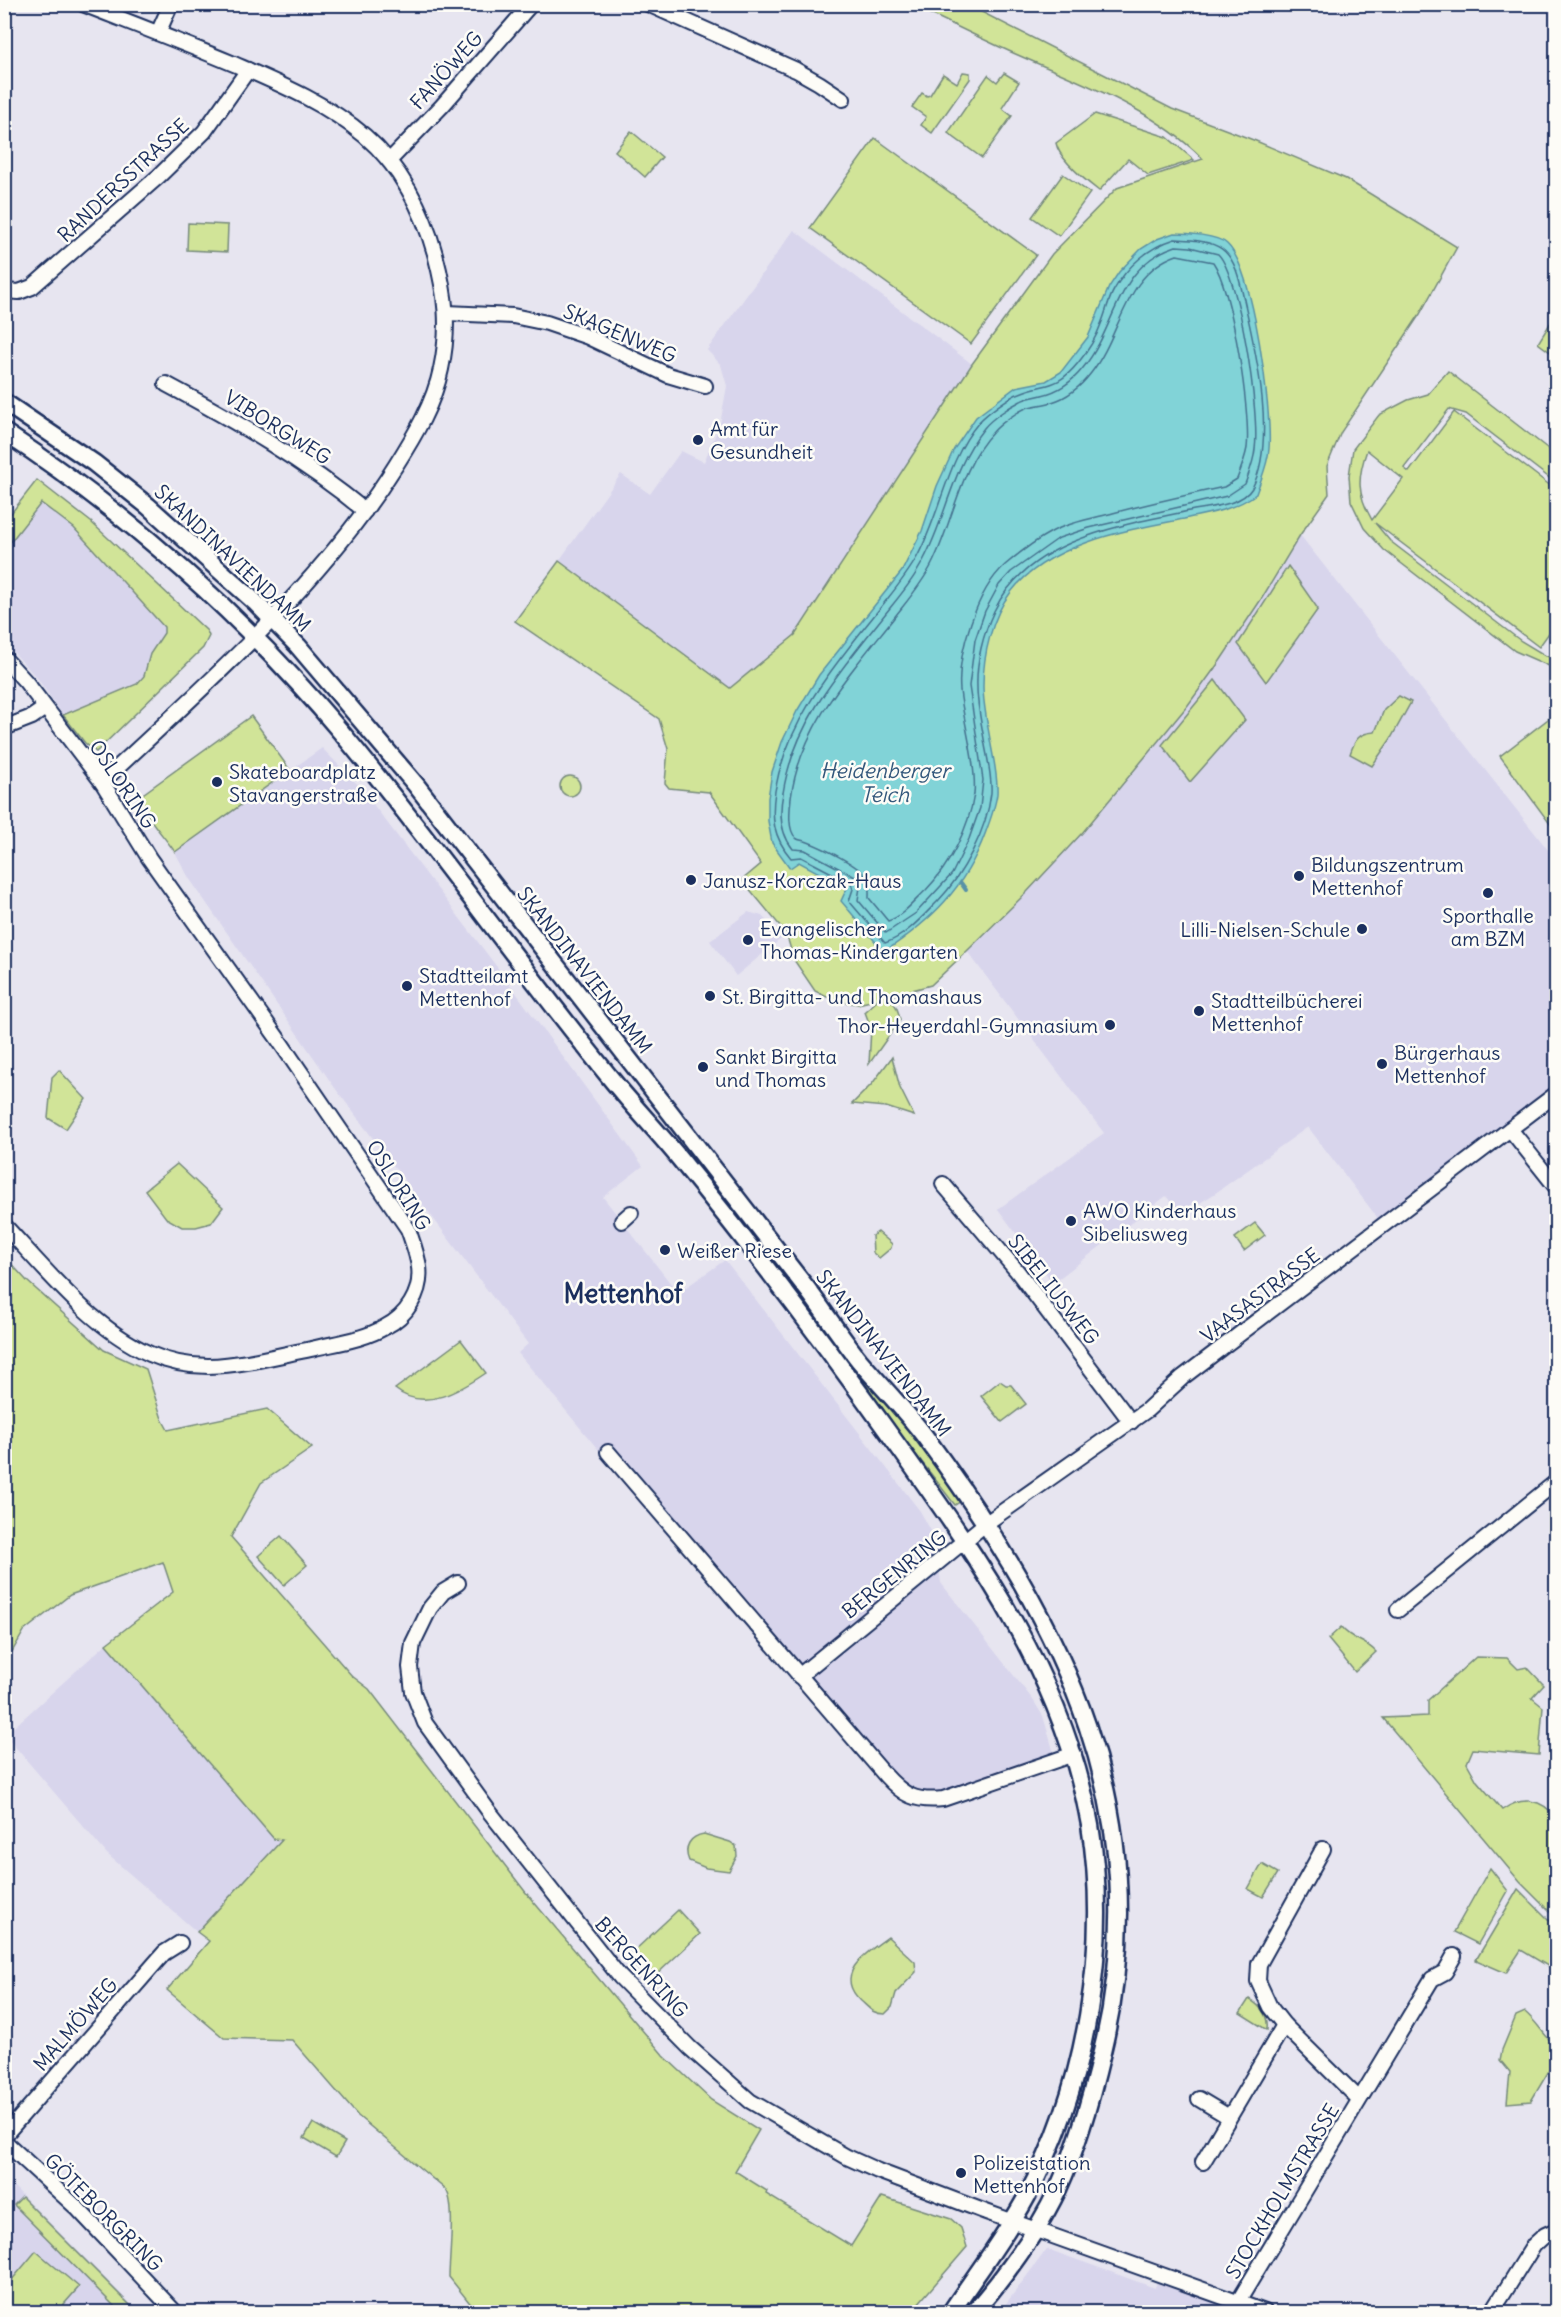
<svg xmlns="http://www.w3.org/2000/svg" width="1561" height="2317" viewBox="0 0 1561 2317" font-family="Delius,sans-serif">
<rect width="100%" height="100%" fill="#e7e5f0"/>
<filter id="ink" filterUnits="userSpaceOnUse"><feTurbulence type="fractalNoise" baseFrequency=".0167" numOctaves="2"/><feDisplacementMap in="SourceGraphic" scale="12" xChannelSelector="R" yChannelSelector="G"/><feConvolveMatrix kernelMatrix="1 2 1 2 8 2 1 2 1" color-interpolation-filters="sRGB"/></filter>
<g filter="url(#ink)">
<g fill="#d8d5ec">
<path d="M794,230l178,134 -177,271 -65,54 -171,-128 62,-87 29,20 31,-43 23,11 16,-38 7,-38 -6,-21 -14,-15z"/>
<path d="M41,503l33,25 90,98 1,6 -15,22 -6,22 -7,8 -74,31 -26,-37 -32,-35v-94z"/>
<path d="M1300,535l256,325v223l-176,138 -72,-94 -94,67 -33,21 -15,-19 -113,87 -55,-74 106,-76 -137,-182 60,-59 56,-60 105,-127 74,-107z"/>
<path d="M322,748l38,39 143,188 140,191 -40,31 75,96 47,-33 195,251 15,27 6,45 92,117 10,16 11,37 -99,35 -22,6 -16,-1 -16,-11 -273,-320 -12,9 -98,-118 10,-9 -193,-256 -146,-210 -14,-26z"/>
<path d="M748,912l14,4 20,22 -46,38 -26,-35z"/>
<path d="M106,1644l168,195h9l-86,93 -90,-78 -102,-119z"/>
<path d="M8,2181l131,131h-134l-1,-127z"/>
<path d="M1047,2249l108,39 4,-14 106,38h-253l-7,-7z"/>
</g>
<g fill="#d1e498" stroke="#768a7b" stroke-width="1.5" fill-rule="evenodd">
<path d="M911,5h57l204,104 84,32 90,38 111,68 -37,67 -79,118 -14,34 2,28 -29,41 -38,63 -42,63 -32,44 -105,127 -56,60 -60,59 -36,34 -45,12c10,6 12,12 14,23l-31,44 2,-36 -6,-16 14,-13 -21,5 -23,-3 -20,-10 -21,-31 -8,-27 -44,-53 19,-16 -52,-72 -40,-4 -4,-5 3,-34 -9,-30 -144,-98 44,-60 171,127 65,-53 177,-271 80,-110 65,-66 86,-29c-53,-53 -125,-77 -192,-107 -34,-15 -66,-32 -100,-47z"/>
<path d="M963,72l7,1v6l-38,54 -11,-8 5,-8 -14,-10 10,-14 5,3 3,-1 13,-21 14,9z"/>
<path d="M1004,73l15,9 -17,26 10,8 -30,42 -34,-25 40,-58 9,7z"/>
<path d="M1095,114l72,23 27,23 -46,15 -20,-16 -29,32c-13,-10 -40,-32 -43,-48z"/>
<path d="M631,131l31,26 -17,20 -30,-26z"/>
<path d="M875,138l161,117 -65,89 -161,-116z"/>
<path d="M1063,174l27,19 -31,43 -27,-19z"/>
<path d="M188,223l40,2 -1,27 -40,-2z"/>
<path d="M1556,314v28l-6,10 -12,-9z"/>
<path d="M1448,371l108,84v28l-90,-69 -17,-5 -45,59 5,4 45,-60 102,78v133l-17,24 -164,-124 15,18 131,100 25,15 10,2v11l-41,-18 -131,-101 -20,-22 -13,-27 -2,-25 4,-27 26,-34 29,-15 20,-6zM1367,450l36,29 -31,41c-15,-26 -15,-42 -5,-70z"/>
<path d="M37,480l54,42 116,109 2,5 -6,12 -107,104 -11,-9 -22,-28 74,-31 7,-8 6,-22 14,-21v-6l-90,-99 -33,-25 -36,46v-28z"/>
<path d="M1288,566l30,43 -52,73 -28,-38z"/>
<path d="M1215,680l30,40 -55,62 -28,-37z"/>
<path d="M1399,696l12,6 -21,38 -18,26 -22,-12c5,-15 9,-21 25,-22l9,-22z"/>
<path d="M1556,713v119l-56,-76z"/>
<path d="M251,716l39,54 -115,82c-11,-16 -32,-37 -35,-56z"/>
<circle cx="570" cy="786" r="10"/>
<path d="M892,1057l8,31 14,28 -28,-9 -34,-3 20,-20z"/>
<path d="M59,1070l27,29 -20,30 -18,-11 4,-41z"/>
<path d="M177,1164l46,43 -12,16 -15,4h-14l-16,-9 -21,-28z"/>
<path d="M730,1202l96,125 107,133 28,41 -6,4 -231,-299z"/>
<path d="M1255,1223l10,12 -21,16 -9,-13z"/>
<path d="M878,1232l14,12 -1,4 -12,10 -6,-5 -1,-17z"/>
<path d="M5,1257l22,24 77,69 42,19 16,50 6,11 99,-21 45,39 -51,35 -30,54 121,139 17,13 158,205 137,162 47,44 48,30 -24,41 32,20 -1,3 85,52 31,-49 69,22 10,9 6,19 -56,65h-434l-28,-35c0,-18 7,-74 -3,-87l-88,-74 -66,-76 -68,-2 -57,-48 42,-49 -12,-9 85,-92 -8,-1 -168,-195 67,-52 -10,-30 -93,33 -46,36 -19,33z"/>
<path d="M461,1340l25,33c-25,17 -62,40 -91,16z"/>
<path d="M1000,1381l6,4h5l15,19 -24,18 -21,-26z"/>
<path d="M281,1536l26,29 -23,20 -26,-29z"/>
<path d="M1341,1627c11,14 23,12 35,25l-21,20 -27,-33z"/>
<path d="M1476,1657l31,1 11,11 9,-2 17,18 -12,13 11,9 -4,48 -66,-6 -6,14 10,18 25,29c20,-14 40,-12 54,8v100l-36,-36 -137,-164 45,-2v-16z"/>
<path d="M704,1834l26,8 6,4 1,10 -8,15 -23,-3 -17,-7c-6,-14 1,-25 15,-27z"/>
<path d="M1262,1864l16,9 -15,24 -15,-8z"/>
<path d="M1490,1868l18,23 -30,53 -24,-12z"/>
<path d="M1518,1889l38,38v44l-35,-21 -15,23 -30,-13z"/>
<path d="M678,1910l22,24 -45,42 -22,-24z"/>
<path d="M888,1937l27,25 1,10 -20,21 -4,14 -7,7c-12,0 -15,-5 -24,-13 -29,-27 6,-49 27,-64z"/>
<path d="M1249,1999c12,7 20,16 18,31l-27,-17z"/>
<path d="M1525,2012c12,10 19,24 31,34v13l-25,42 -24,2 3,-31 -10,-12 2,-10 14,-34z"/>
<path d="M313,2123l32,19 -9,15 -32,-19z"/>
<path d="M22,2197l115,115h-17l-106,-107z"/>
<path d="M36,2251l43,36 -22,25h-52v-24z"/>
</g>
<path fill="#81d3d7" stroke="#5891a7" stroke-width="1.5" d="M1174,233c12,0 44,2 53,11 27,25 45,167 42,205 -1,15 -8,30 -13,45 -22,16 -46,19 -72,25 -57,11 -135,24 -173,73 -19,24 -28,63 -28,94 0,19 5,40 8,59 3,16 7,33 6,49 -2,14 -7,27 -12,40 -20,54 -53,86 -101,118l-43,-51 6,-13 -48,-26 -9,6 -18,-25 -4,-22v-23l4,-26 10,-30 15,-31 22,-36 83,-104 20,-40 15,-45 17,-37 22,-32 40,-30 30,-6 15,-9 27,-35 21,-50 10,-15 22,-23 16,-10z"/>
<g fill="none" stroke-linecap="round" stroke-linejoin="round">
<g stroke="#44718e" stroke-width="1.5">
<path d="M1175,239c45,2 57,7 67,52 12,53 36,147 10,197 -10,17 -41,19 -58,22 -71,15 -165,28 -200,101 -11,23 -18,51 -17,76 0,19 5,39 8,58 3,16 7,32 6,48 -4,37 -28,82 -53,108 -15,15 -33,36 -53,42l-36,-42 4,-12 -2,-6 -50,-26 -10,1c-18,-21 -20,-40 -16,-67 12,-71 59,-125 102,-179 14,-18 29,-35 40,-55 24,-44 29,-96 62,-135 7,-8 31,-26 41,-29 27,-11 36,-3 58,-30 10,-12 18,-25 23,-39 5,-11 7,-24 13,-34 13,-24 35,-43 61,-51z"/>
<path d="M1176,246l14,1 28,7c22,22 42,162 37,195 -1,12 -6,24 -10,35l-18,12 -138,32 -30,10 -48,34 -12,13 -14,26 -10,29 -6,46 14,94 -3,28 -11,31 -17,35 -36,39 -30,20 -28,-33 2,-13 -5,-10 -50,-27 -12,-1c-13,-16 -14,-36 -10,-56 11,-70 56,-121 99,-175 15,-19 31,-37 42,-59 23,-44 28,-91 60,-131 8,-10 25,-21 37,-27 6,-4 15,-4 21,-6 18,-4 30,-13 41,-27 35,-42 32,-102 93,-122z"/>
<path d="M1177,255l36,7c19,28 38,151 34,186 -2,11 -6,21 -10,31l-13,8c-37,8 -74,16 -111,26 -19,5 -42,9 -60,18 -17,9 -34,22 -48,34 -28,25 -48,88 -45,125 3,30 17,76 14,104 -5,34 -24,71 -48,96 -11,10 -24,27 -38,31l-19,-23c0,-7 1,-14 -3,-21 -7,-12 -45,-30 -58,-35 -4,-2 -9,-1 -12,-4 -9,-8 -6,-30 -5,-40 9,-71 59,-125 102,-179 14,-18 29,-35 39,-55 21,-41 28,-98 61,-132 7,-8 22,-19 33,-24 8,-3 18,-3 26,-6 17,-5 29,-16 39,-29 31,-39 33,-100 86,-118z"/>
</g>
<path stroke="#5891a7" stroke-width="4" d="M961,883l5,7"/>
<defs>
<g id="minor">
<path d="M83,4c51,20 101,39 151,60 46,20 92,39 131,72 35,30 58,74 70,118 11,41 15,73 6,115 -7,34 -26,66 -45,96 -76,121 -190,220 -294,317"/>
<path d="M648,4l148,66 23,13 24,16"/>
<path d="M158,33l13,-29"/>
<path d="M389,161l53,-55 89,-102"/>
<path d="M4,291l15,1 13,-5 127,-111 45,-44 44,-62"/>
<path d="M447,313l66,3 34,7 41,14 80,38 37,11"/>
<path d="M166,384c69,37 139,77 199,127"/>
<path d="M4,658l22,24 76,100 47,76 127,178 132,193c9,26 19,48 3,74 -6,10 -16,19 -26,24 -22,13 -50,16 -74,22 -35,7 -68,16 -103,17 -20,0 -40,-4 -58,-12 -57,-25 -104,-84 -146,-129"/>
<path d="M4,728l28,-11 13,-9"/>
<path d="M1510,1129l46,58"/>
<path d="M943,1184l74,87 114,151"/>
<path d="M622,1221l9,-8"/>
<path d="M608,1452l277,323c18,20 30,27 58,24l131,-45"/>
<path d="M458,1583l-15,9 -13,16 -17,35 -3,24 3,25 12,31 63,87 132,167 70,71 60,53 97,56 31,14 108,41 279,100"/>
<path d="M1398,1610l158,-128"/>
<path d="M799,1676l186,-152 162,-114 36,-33 373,-283"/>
<path d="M1323,1849l-64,115 -1,17 12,26 14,18 75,74"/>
<path d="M1199,2099l30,18"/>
<path d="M4,2136l160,-183 16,-10"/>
<path d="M4,2141l73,67 98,104"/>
<path d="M1203,2162l81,-137"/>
<path d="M1238,2302l194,-323 13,-7 9,-16"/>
<path d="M1492,2312l42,-67 11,-10 11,-5"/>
</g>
<g id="major">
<path d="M4,402l90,61 54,43 107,96 43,44 118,139 392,505c17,23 33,47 51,70 22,26 47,51 67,78 138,188 234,376 176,614 -11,47 -24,93 -44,137 -21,44 -52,86 -84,123"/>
<path d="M4,432c126,83 240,185 337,300 94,113 178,234 271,348 22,27 46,52 68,79 76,93 148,189 218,287 83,116 167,235 192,379 20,122 -4,262 -63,371 -22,41 -51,78 -76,116"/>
</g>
</defs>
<use href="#minor" stroke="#1b2f5e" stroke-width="18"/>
<use href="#major" stroke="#1b2f5e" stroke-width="21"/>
<use href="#minor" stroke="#fdfcf7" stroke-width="14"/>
<use href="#major" stroke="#fdfcf7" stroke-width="16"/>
</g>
</g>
<g fill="#1b2f5e" stroke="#fdfcf7" stroke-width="2">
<circle cx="698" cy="440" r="6"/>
<circle cx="217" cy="782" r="6"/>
<circle cx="1299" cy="876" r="6"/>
<circle cx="691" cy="880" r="6"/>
<circle cx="1488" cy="893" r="6"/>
<circle cx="1362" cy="929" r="6"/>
<circle cx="748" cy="940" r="6"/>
<circle cx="407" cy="986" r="6"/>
<circle cx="710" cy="996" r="6"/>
<circle cx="1199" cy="1011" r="6"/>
<circle cx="1110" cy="1025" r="6"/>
<circle cx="1382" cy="1064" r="6"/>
<circle cx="703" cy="1067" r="6"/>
<circle cx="1071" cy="1221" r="6"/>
<circle cx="665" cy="1250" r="6"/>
<circle cx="961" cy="2173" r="6"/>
</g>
<g text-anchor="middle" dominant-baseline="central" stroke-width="5" stroke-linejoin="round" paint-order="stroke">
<g font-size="20" fill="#1b2f5e" stroke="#fdfcf7">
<text transform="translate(446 70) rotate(-48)">FANÖWEG</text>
<text transform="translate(123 180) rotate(-43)">RANDERSSTRASSE</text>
<text transform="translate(620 333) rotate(23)">SKAGENWEG</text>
<text transform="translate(278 427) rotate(32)">VIBORGWEG</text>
<text transform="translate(233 558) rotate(43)">SKANDINAVIENDAMM</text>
<text transform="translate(123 784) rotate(56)">OSLORING</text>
<text transform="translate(585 970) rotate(52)">SKANDINAVIENDAMM</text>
<text transform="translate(399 1185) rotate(58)">OSLORING</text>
<text transform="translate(1054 1289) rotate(52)">SIBELIUSWEG</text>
<text transform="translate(1260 1295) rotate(-37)">VAASASTRASSE</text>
<text transform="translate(884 1353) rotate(52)">SKANDINAVIENDAMM</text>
<text transform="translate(894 1574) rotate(-39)">BERGENRING</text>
<text transform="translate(642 1967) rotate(48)">BERGENRING</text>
<text transform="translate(75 2024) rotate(-49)">MALMÖWEG</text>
<text transform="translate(1282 2191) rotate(-59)">STOCKHOLMSTRASSE</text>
<text transform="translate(104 2212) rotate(45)">GÖTEBORGRING</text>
</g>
<g font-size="20" fill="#1b2f5e" stroke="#fdfcf7" text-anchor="start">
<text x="710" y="428">Amt für<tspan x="710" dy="23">Gesundheit</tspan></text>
<text x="229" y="771">Skateboardplatz<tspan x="229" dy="23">Stavangerstraße</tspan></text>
<text x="1311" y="864">Bildungszentrum<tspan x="1311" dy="23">Mettenhof</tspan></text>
<text x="703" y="880">Janusz-Korczak-Haus</text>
<text x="1488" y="915" text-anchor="middle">Sporthalle<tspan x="1488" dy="23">am BZM</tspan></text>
<text x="760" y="928">Evangelischer<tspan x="760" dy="23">Thomas-Kindergarten</tspan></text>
<text x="1350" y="929" text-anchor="end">Lilli-Nielsen-Schule</text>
<text x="419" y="975">Stadtteilamt<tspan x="419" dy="23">Mettenhof</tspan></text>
<text x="722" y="996">St. Birgitta- und Thomashaus</text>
<text x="1211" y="1000">Stadtteilbücherei<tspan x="1211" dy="23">Mettenhof</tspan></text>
<text x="1098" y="1025" text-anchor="end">Thor-Heyerdahl-Gymnasium</text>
<text x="1394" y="1052">Bürgerhaus<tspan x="1394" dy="23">Mettenhof</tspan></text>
<text x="715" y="1056">Sankt Birgitta<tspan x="715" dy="23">und Thomas</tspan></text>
<text x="1083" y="1210">AWO Kinderhaus<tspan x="1083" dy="23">Sibeliusweg</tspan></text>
<text x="677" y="1250">Weißer Riese</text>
<text x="973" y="2162">Polizeistation<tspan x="973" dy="23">Mettenhof</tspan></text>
</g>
<g font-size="21" font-style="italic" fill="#34587c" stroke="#fdfcf7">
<text x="885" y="770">Heidenberger<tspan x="885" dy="24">Teich</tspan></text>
</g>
<g font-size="26" font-weight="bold" fill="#1b2f5e" stroke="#fdfcf7">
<text x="623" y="1293">Mettenhof</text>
</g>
</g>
<rect width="1561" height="2317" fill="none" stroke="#fdfcf7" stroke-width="24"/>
<rect x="12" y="12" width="1537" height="2293" fill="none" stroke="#1b2f5e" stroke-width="2" filter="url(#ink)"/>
</svg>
